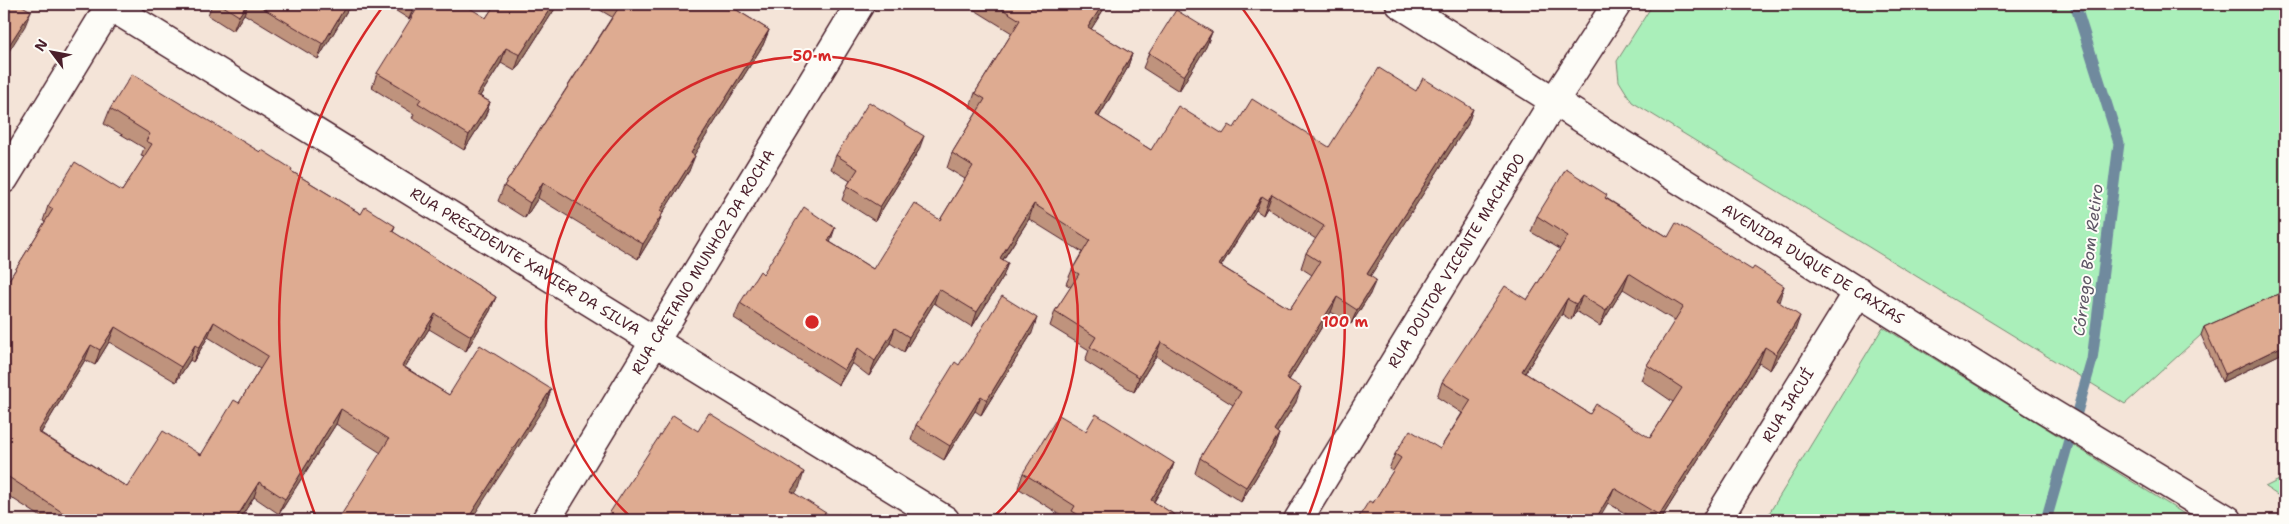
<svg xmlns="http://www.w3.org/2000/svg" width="2289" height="524" viewBox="0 0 2289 524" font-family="'Shantell Sans',sans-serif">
<rect width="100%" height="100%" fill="#f4e4d8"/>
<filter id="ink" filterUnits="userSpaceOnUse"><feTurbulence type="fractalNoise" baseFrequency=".02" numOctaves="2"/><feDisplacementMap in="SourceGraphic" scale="10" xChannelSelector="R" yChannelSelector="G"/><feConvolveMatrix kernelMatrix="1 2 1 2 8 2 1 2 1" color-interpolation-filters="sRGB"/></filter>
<g filter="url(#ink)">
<g fill="#aaefba" stroke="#7a8772">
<path d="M1653,4h632v295l-84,36 -76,69 -493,-302 -13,-21 -2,-20z"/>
<path d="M1883,327l311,193h-429z"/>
<path d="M2285,477v23l-20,-13z"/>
</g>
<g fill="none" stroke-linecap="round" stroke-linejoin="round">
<path stroke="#708a9e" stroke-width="11" d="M2046,520l46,-160 27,-217 -44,-139"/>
<defs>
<g id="minor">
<path id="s1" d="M107,4l838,516"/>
<path id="s2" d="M1400,4l636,400 192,116"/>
<path d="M4,179l107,-175"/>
<path id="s3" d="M546,520l314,-516"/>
<path id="s4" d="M1298,520l256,-419 63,-97"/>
<path id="s5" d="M1717,520l142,-229"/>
</g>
</defs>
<use href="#minor" stroke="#4a1f2b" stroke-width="31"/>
<use href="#minor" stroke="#fdfcf7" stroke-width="28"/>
</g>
<g fill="#bf937d" stroke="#4a1f2b" fill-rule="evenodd">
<path d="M212,4h139l-33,55 -74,-45 -11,17 -25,-16z"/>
<path d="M385,4h34l-10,15z"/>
<path d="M495,4h63l-43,67 -14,-8 -21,33 10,6 -5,15 -21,33 -52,-32 2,-4 -42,-26 5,-15 109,-55z"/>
<path d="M590,4h137l42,26 -6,15 -69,110 -5,16 -27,43 -5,14 -19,31 -100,-61 -13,20 -27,-17 6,-15 108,-169z"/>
<path d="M965,4h142l-16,25 41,25 -5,15 -28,48 52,33 72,-16 11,-6 95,19 139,-23 -98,152v18l-19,30 -20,-12 -42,68 7,22 -19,30 2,2 -5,14 -33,54 -46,-29 5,-15 33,-53 -77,-49 -22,36 -49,-31 4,-11 -39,-24 5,-15 16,-24 -5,-3 6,-14 10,-18 -53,-33 -26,41v17l-31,50 -38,-24 -30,49 -14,-9 -21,33 -17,-13 -13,22 -105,-67 6,-15 23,-29 67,-32 43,27 67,-49 25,-41 -18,-11 5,-15 25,-41 -7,-5 5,-14 37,-60zM1267,208l49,31 -10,14 -5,15 11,7 -22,34 -69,-43 35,-56 7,5z"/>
<path d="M1212,32l-6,15 -27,44 -36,-23 6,-15z"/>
<path d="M110,109l181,62 70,43 34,12 -2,6 103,65 -6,14 -24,40 -37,-22 -24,38 44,28 102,-6 -5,15 -165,49 -45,-29 -57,90 -25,-17 -15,23h-193l-42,-27v-205l41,-66 -2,-1 5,-15 74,-15 22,-34 -3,-1 3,-8 -40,-24zM208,337l52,32 -21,34 -38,52 -74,32 -86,-54 44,-73 10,5 14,-23 67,40 14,-22 3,2z"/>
<path d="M919,150l-44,71 -33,-21 5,-14 3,-5 -19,-12 5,-14z"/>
<path d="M1606,198l62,39 110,65 17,29 -25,39 -11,-7 -99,157h-24l-28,-17h-235l20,-32 -4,-2 6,-15 45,-5 22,-36 -25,-16 5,-15 85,-82 33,-51 -29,-17 6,-16zM1623,289l52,32 -28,44 -6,15 32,22 -23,36 -60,-24 -65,-41 37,-59 9,6 5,-9 24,15z"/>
<path d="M2285,291v61l-63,30 -21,-47 3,-8z"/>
<path d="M1032,333l-51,82 -6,-4 -31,49 -33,-20 5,-15 43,-60z"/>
<path d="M1086,431l88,32 -5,14 -15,25 29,18h-114l-51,-32 5,-15z"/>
</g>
<g fill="#9b7866" stroke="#4a1f2b">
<path d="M247,4h1l-4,10 -11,17 6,-15z"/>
<path d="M347,4h4l-33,55 5,-15z"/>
<path d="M415,4h4l-10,15z"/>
<path d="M553,4h5l-43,67 5,-16z"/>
<path d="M1103,4h4l-24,38 5,-15z"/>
<path d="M31,11l-6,15 -21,33v-6z"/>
<path d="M769,30l-6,15 -77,123 5,-15z"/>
<path d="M1212,32l-6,15 -27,44 5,-15z"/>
<path d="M506,48l-5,15 -30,47 6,-15z"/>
<path d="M1132,54l-5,15 -36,61 5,-15z"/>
<path d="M490,102l-5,15 -21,33 5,-15z"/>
<path d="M1473,109l-5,15 -106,165 5,-15z"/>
<path d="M924,136l-5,14 -44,71 5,-14z"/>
<path d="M695,156l-6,15 -27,43 -5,14 -19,31 5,-15 17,-33z"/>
<path d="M543,182l-5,16 -13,20 5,-15z"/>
<path d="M1272,194l-5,14 -4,7 5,-15z"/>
<path d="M1262,196l-6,14 -43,69 6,-14z"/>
<path d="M1034,204l-5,15 -34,53 5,-14z"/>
<path d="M835,228l-5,15 -2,-2z"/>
<path d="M1008,263l-5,14 -31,50 5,-15z"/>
<path d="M1629,273l-6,16 -23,37 6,-15z"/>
<path d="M1376,280l-6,14 -19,30 6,-14z"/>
<path d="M1784,286l-5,16 -9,14 6,-16z"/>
<path d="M939,289l-5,14 -30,49 5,-15z"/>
<path d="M1582,296l-6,15 -5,9 5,-16z"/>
<path d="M496,297l-6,14 -24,40 5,-15z"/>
<path d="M1337,297l-6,15 -50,81 5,-15z"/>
<path d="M1567,299l-5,15 -46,73 6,-16z"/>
<path d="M435,314l-6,15 -32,51 5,-14z"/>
<path d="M1800,316l-5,15 -25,39 6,-16z"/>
<path d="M1037,318l-5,15 -51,82 6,-15z"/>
<path d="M214,322l-6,15 -15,25 6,-14z"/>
<path d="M115,327l-6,15 -14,23 5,-15z"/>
<path d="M895,328l-5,15 -21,33 6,-15z"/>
<path d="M1161,342l-5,14 -22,36 5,-15z"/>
<path d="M91,345l-6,15 -52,86 5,-14z"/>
<path d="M195,345l-5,15 -14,22 5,-15z"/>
<path d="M2285,345v7l-63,30 3,-8z"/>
<path d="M1765,347l-6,16 -99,157h-3l2,-5z"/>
<path d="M858,348l-6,15 -13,22 5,-15z"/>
<path d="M1301,387l-5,15 -27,43 5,-15z"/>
<path d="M551,389l-5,15 -75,116h-4z"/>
<path d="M981,396l-6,15 -31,49 6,-14z"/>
<path d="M341,409l-5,15 -57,90 6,-15z"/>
<path d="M1279,434l-5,14 -33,54 5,-15z"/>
<path d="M1174,463l-5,14 -24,38 6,-15z"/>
<path d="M804,472l-5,16 -14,19 6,-16z"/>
<path d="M259,482l-5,15 -15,23h-4z"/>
<path d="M1614,488l-6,15 -10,17h-3z"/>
</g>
<g fill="#deab91" stroke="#4a1f2b" fill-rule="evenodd">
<path d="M4,4h15l12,7 -27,42z"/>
<path d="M220,4h27l-8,12z"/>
<path d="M256,4h91l-24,40z"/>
<path d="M420,4h43l23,14 9,-14h58l-33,51 -14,-7 -29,47 13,7 -21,33 -51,-32 3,-4 -44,-26z"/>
<path d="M620,4h107l42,26 -78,123 4,3 -35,55 3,2 -20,31 -100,-62 -13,21 -26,-17 117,-182z"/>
<path d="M994,4h109l-15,23 44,27 -36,61 55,35 27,-44 45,28 6,-9 5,3 18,-29 77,48 50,-79 37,23 7,-13 50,31 -106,165 9,6 -19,30 -20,-13 -51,81 15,9 -27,43 5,4 -33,53 -46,-29 41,-66 -80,-50 -22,35 -49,-30 6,-10 -41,-26 24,-37 -7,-4 18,-30 -56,-36 -34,54 8,5 -31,49 -38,-23 -30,48 -14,-9 -20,33 -17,-13 -14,22 -104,-67 20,-32 3,3 41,-67 31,21 -7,13 45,28 41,-66 26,17 33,-54 -21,-13 33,-54 -10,-6 45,-73zM1272,194l52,32 -18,27 14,9 -30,47 -71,-44 43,-69 6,4z"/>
<path d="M1176,10l36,22 -28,44 -35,-23z"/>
<path d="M132,74l128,78 2,-2 30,19 -1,2 70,43 4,-7 30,19 -3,5 104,66 -25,39 -36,-22 -33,52 47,29 31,-50 71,44 -84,131h-129l51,-81 -48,-30 -56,90 -26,-17 -24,38h-165l1,-2 -67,-44v-186l49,-79 -5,-3 27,-44 47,29 30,-47 -6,-3 4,-7 -40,-25zM214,322l54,34 -29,47 -5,-3 -33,55 -38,-24 -36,56 -89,-55 53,-87 9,5 15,-23 66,40 14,-22 4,3z"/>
<path d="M869,102l55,34 -44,71 -33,-21 11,-17 -22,-14z"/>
<path d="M1566,169l41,26 -2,3 63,39 8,-14 76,47 2,-3 30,19 -8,14 24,16 -24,38 -11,-7 -106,168 -45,-27 -19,32h-238l12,-19 4,2 28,-45 -6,-4 15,-24 30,19 31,-49 -29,-18 63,-96 22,14 41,-64 -31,-20zM1629,273l54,34 -36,58 35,23 -32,50 -54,-34 -6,10 -68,-43 45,-72 9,5 6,-8 24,15z"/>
<path d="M2285,291v54l-60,29 -21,-47z"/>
<path d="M1002,296l35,22 -50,82 -6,-4 -31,50 -34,-21 39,-63 4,3z"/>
<path d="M709,413l95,59 -13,19 46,29h-232l68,-105 25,16z"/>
<path d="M1096,414l78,49 -23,37 32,20h-96l-15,-9 3,-5 -52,-33 36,-58 27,16z"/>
<path d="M848,514l11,6h-15z"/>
</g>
</g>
<g fill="none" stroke="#d62828" stroke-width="2.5">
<path d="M634 520A266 266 0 1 1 990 520"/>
<path d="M316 517A533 533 0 0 1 384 5M1240 5A533 533 0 0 1 1308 517"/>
</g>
<g text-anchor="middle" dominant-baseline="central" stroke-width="4" stroke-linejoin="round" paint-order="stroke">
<g font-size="15" fill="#4a1f2b" stroke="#fdfcf7">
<text stroke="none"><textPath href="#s4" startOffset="304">RUA DOUTOR VICENTE MACHADO</textPath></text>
<text stroke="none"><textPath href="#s3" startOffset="302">RUA CAETANO MUNHOZ DA ROCHA</textPath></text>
<text stroke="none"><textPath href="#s1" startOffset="491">RUA PRESIDENTE XAVIER DA SILVA</textPath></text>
<text stroke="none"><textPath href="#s2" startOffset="488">AVENIDA DUQUE DE CAXIAS</textPath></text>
<text stroke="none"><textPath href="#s5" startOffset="135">RUA JACUÍ</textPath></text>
</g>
<g font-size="16" font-style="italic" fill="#5d5564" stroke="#fdfcf7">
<text transform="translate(2088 260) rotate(-83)">Córrego Bom Retiro</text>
</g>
</g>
<circle cx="812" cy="322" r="8" fill="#d62828" stroke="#fdfcf7" stroke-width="2.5"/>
<g font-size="15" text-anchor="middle" font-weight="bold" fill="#d62828" stroke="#fdfcf7" stroke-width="4" stroke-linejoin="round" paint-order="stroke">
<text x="812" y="61">50 m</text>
<text x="1345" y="327">100 m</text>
</g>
<rect width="2289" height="524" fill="none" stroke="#fdfcf7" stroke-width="20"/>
<rect x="10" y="10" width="2269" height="504" fill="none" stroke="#4a1f2b" stroke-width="2" filter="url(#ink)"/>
<g transform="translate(52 52) rotate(302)" stroke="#fdfcf7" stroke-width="4" paint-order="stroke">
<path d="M0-4L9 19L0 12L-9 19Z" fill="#4a1f2b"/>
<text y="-8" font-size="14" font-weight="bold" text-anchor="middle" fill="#4a1f2b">N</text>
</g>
</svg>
